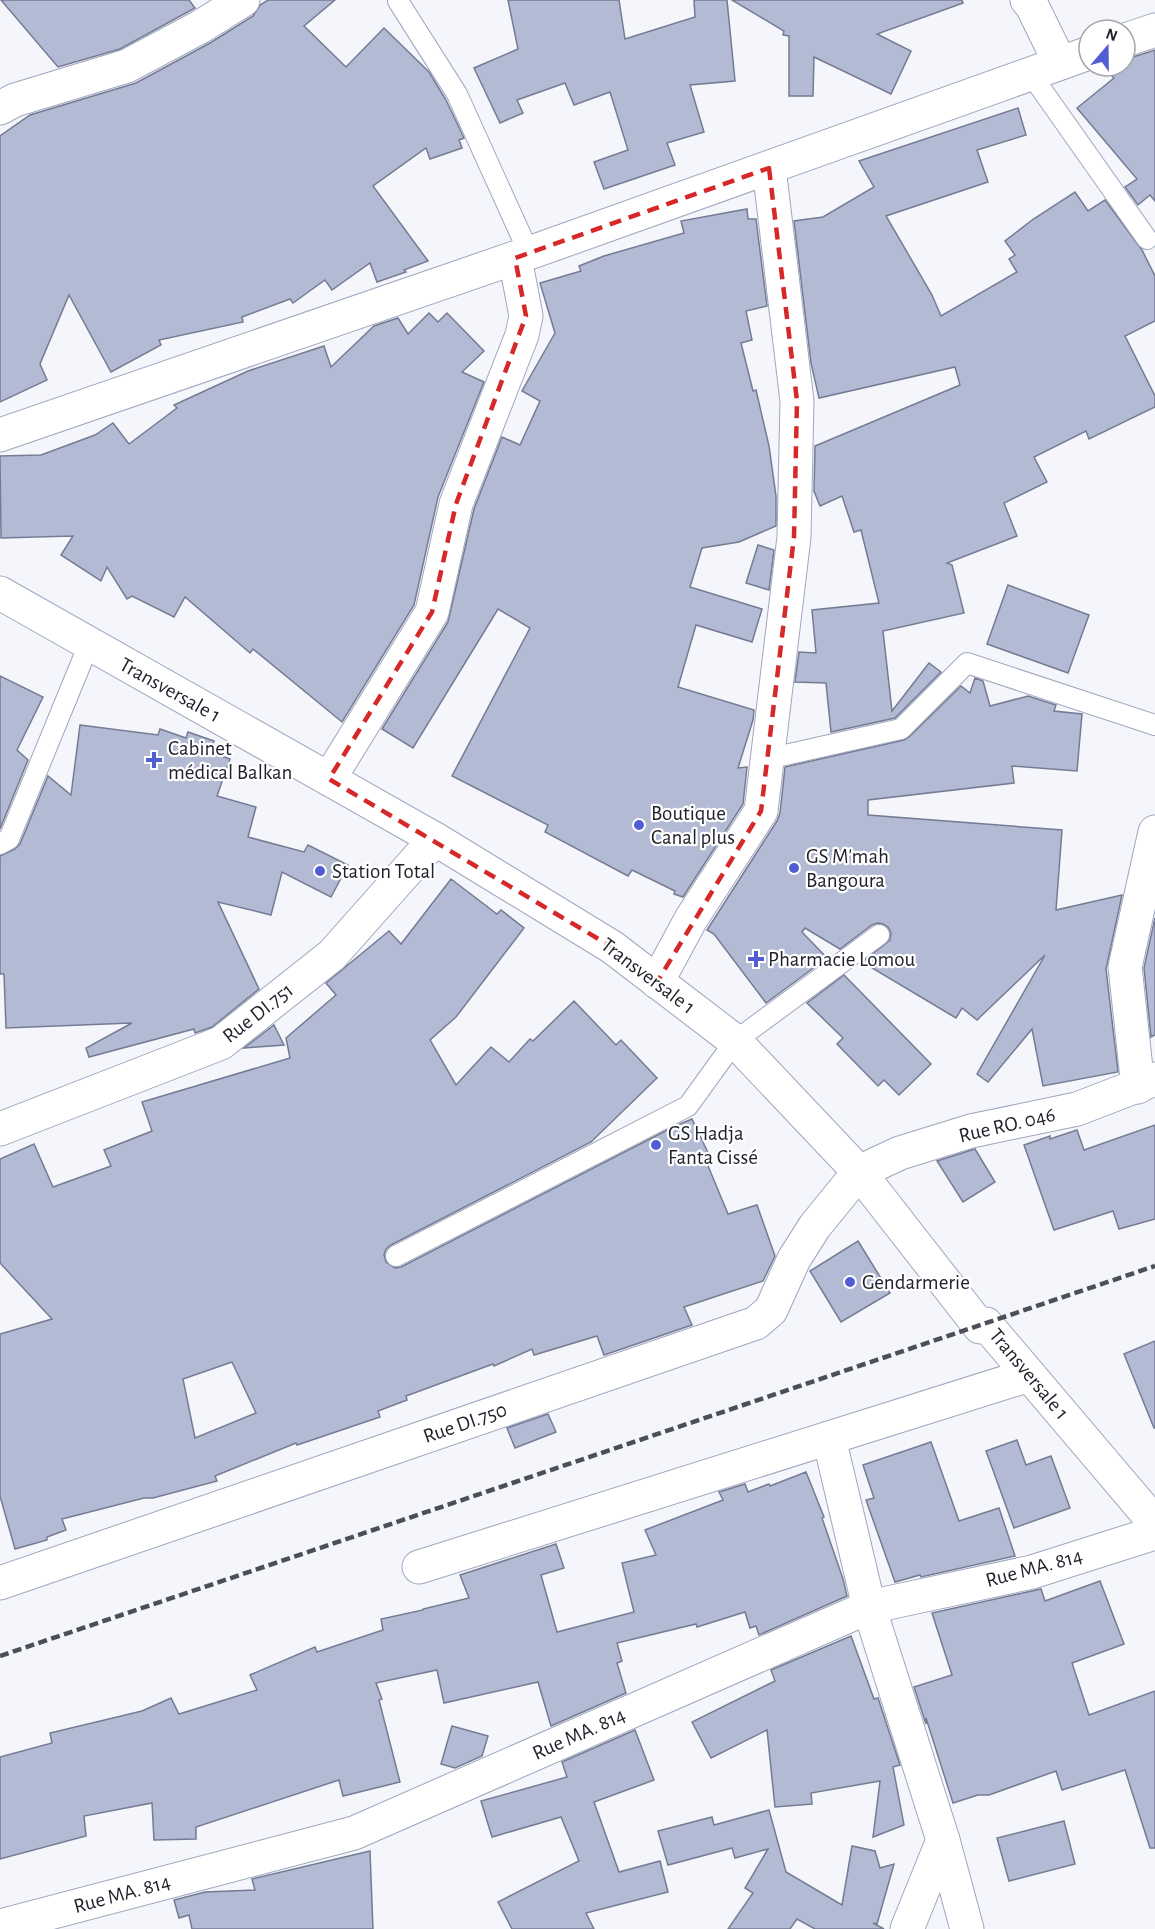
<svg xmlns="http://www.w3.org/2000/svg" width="1155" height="1929" viewBox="0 0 1155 1929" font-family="'Alegreya Sans',sans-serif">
<rect width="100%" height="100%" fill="#f4f6fb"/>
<g fill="#b3bad4" stroke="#757b93" stroke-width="1.5" fill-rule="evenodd">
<path d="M1,0h188l6,8 -75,41 -62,18z"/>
<path d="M268,0h67l-31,26 42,41 38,-39 45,44 17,28 18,38 -5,2 3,8 -32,11 -4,-11 -53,38 55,75 -24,9 2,2 -29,10 -7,-19 -38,27 -7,-10 -32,23 -3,-4 -48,18 1,5 -84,18 2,5 -50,27 -42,-77 -29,69 7,16 -47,22v-266l30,-21 106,-32 74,-40 43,-27 7,-11z"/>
<path d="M508,0h111l6,39 70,-22 -1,-17h33l8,81 -45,4 14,47 -37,11 8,22 -71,24 -10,-27 34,-12 -18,-58 -36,13 -9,-22 -48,17 6,13 -23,10 -26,-55 44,-19z"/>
<path d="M732,0h230l1,3 -86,31 34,17 -20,43 -77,-37 -1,39h-24v-60l-6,-1 1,-4z"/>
<path d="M1155,50v151l-5,-6 -12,10 -13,-18 12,-8 -60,-71 37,-30 -3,-3 11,-9h3v-2l8,-7z"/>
<path d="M1018,108l8,27 -49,15 11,32 -102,34 46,79 9,21 76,-44 -8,-13 6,-4 -10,-14 27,-21 43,-28 13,19 17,-11 37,50 13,26v45l-30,15 30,60v11l-66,32 -3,-8 -52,26 13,25 -43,21 13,33 -70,27 5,2 12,48 -81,18 9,80 37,-48 12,9 -46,46 -64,14 -5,-49 -31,-1 4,-30 17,1 -4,-43 67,-7 -18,-73 -7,2 -12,-36 -22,10 -6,-15 1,-45 145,-61 -5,-18 -136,31 -8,-35 -17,-142 29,-4 51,-30 -15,-26z"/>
<path d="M747,209l1,10h8l11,87 -21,5 6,29 -11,3 12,48 3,-1 13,56 7,50v30l-37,16 -37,6 -12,39 72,22 -10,33 -56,-17 -18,62 76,23 -1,10 -15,48 9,-1 -4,37 -60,93 -9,-3 1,-3 -43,-21 -4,6 -83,-44 3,-7 -96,-49 78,-148 -32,-19 -85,139 -31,-19 66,-107 26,-113 28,-72 18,8 20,-44 -18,-10 33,-58 -15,-50 41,-12 -2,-5 25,-10 80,-23 -3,-12z"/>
<path d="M429,313l9,9 9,-9 37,38 -22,21 22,10 -46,115 -24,108 -72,117 -89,-73 -3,4 -65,-56 -11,20 -42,-21 -5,3 -20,-32 -6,14 -40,-26 12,-19 -72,2 -1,-82 41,-1 54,-20 18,-12 16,21 48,-36 -3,-3 74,-34 76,-25 7,21 43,-41 24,-8 10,16z"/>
<path d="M758,545l16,5 -5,40 -23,-7z"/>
<path d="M1008,585l81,30 -21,58 -81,-29z"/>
<path d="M0,676l43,21 -26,53 11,10 -28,69z"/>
<path d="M975,678l8,3 7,25 38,-10 28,9 -2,6 28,3 -5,57 -65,-5 2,17 -146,17v15l194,15 -6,80 66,-15 -16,74 12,103 -75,14 -11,-57 -44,53 -11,-8 68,-119 -68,65 -15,-12 -6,10 -94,-56 28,-22 1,-7 -3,-6 -5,-3 -6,-1 -5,2 -32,24 -35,-21 -3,4 25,26 -61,45 -52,-69 -7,-4 70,-109 3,-8 5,-46 119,-27 5,-3 52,-51 9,7z"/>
<path d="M80,725l78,10 2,-6 26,9 2,-6 26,9 -4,11 20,7 -13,37 39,11 -8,30 56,15 4,-7 40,20 -17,32 -49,-25 -11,43 -53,-13 41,87 -47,38 -17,6 -1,-4 -105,28 -3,-9 46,-25 -126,5 -2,-54h-4v-118l15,-7 5,-5 28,-68 23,19z"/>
<path d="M451,879l46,35 4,-4 23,18 -68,89 -26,23 26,45 35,-38 18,15 21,-23 3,2 41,-40 42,44 5,-5 36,38 -66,64 -200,103 -5,4 -2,6 2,7 9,6 6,-1 274,-141 17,-7 19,40 -5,2 22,53 29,-9 18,51 -12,25 -79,26 8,18 -88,30 -7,-19 -63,19 -2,-6 -38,17 -1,-2 -87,32 1,4 -29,11 2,6 -83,28 -1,-2 -81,33 2,5 -64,17h-9l-82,21 4,11 -19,7v3l-32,9 -15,-53v-162l52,-15 -52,-56v-104l34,-15 19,43 58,-21 -7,-16 48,-19 -10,-29 148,-44 -4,-20 50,-43 -10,-12 63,-52 12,13zM232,1362l24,51 -61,25 -12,-59z"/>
<path d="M1155,918v117l-4,2 -7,-69z"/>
<path d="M844,975l87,89 -32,31 -15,-15 -6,6 -41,-42 6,-6 -36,-35z"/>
<path d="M274,1025l10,20 -40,3z"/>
<path d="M1155,1125v94l-36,10 -6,-18 -59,19 -30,-85 26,-9v3l27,-9 7,20z"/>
<path d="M975,1149l20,33 -32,20 -26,-41z"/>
<path d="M858,1241l32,52 -49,29 -31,-51z"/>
<path d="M1155,1341v87h-1l-30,-74z"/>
<path d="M548,1414l8,18 -41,16 -8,-20z"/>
<path d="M1017,1440l9,25 25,-9 19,52 -56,20 -28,-77z"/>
<path d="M931,1442l28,79 40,-13 16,48 -94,21 -1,-2 -25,7 -29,-82 8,-2 -11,-33z"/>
<path d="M806,1472l18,45 -2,1 21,61 4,17 -9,4 -79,35 -3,-9 -6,2 -5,-16 -48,15 -1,-3 -79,19 5,18 -5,2 9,30 -75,33 -13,-44 -94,21 -7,-33 -61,13 6,16 -3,1 21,82 -57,14 -4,-16 -143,47v12l-42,1 -2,-37 -68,13 2,20 -86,23v-102l52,-14 -2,-10 92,-22 29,-13 8,16 78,-24 -7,-15 65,-28 2,5 66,-22 -2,-11 42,-9v-1l46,-11 -9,-23 96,-31 8,24 -23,7 16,57 77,-20 -12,-49 34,-8 -11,-25 78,-30 -4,-8 26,-8 3,8 21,-8 1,2z"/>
<path d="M1100,1581l24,63 -52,19 17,52 66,-24v157h-5l-25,-78 -63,20 -6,-19 -67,24h-11l-25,8 -27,-85v6l-12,-37 38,-12 -20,-62 109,-24 4,12z"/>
<path d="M851,1636l23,63 4,-1 22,67 -7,2 11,58 -31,12 7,-56 -69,12 1,11 -37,3 -8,-77 -56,28 -19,-36 83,-41 -4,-11z"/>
<path d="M452,1726l36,10 -6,20 -27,12 -14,-4z"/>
<path d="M635,1730l19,50 -60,22 25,70 41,-11 8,31 -82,21 8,16h-82l-14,-27 81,-41 -18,-44 -69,20 -11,-36 86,-24 -5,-15z"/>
<path d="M769,1810l17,62 56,33 10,-59 23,5 5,17 14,-4 -17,60 -4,-1 11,6h-69l-18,-10 -7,10h-62l25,-36 -8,-5 23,-39 -33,9 -3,-10 -64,17 -10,-34 54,-14 2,8z"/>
<path d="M1064,1821l11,43 -66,17 -12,-43z"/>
<path d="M370,1851l3,78h-181l-3,-14 -10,3 -5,-18 31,-8 50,-2 -3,-11z"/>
</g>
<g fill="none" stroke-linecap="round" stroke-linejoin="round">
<defs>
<g id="service">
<path d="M398,1l59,93 72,159"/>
<path d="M1030,73l117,166"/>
<path d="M767,759l134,-30 66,-66 188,62"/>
<path d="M0,844l9,-5 80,-195"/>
<path d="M396,1256l292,-150 47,-65 144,-106"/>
</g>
<g id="minor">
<path d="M1027,0l5,6 28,57"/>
<path d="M1125,40l30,-10"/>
<path d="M0,108l15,-8 112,-34 73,-39 43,-27"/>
<path d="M0,435l529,-182 560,-200"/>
<path d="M329,779l103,-167 24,-108 66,-169 4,-19 -11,-58"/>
<path d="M657,982l34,-63 70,-108 33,-274 3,-136 -28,-233"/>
<path d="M1138,1087l-13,-120 30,-135"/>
<path d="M0,1129l221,-86 111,-88 103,-116"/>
<path d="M829,1438l40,169 74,233 24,89"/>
<path d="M419,1567l610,-192"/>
<path d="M0,1926l354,-93 515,-226 163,-35 123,-39"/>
<path d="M907,1929l36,-89"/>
</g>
<path id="tertiary" d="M0,1583l756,-260 15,-13 23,-51 21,-33 44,-54 41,-19 71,-22 106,-22 78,-30"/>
<path id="secondary" d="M0,593l435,246 177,108 123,94 124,131 121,155 6,-3 169,199"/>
</defs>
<use href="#service" stroke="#9fa6bf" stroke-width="22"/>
<use href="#minor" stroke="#9fa6bf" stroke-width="35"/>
<use href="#tertiary" stroke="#9fa6bf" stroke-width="35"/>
<use href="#secondary" stroke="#9fa6bf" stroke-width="35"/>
<use href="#service" stroke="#fff" stroke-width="20"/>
<use href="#minor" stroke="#fff" stroke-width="33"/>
<use href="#tertiary" stroke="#fff" stroke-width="33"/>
<use href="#secondary" stroke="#fff" stroke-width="33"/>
<path stroke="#4d4f57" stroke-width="4.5" stroke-dasharray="9 4.5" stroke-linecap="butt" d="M0,1656l1155,-390"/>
</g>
<path fill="none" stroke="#d62828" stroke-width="4.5" stroke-dasharray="12 8" stroke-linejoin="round" d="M769,168l28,233 -3,136 -33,274 -104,171 -45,-35 -283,-168 103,-167 24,-108 70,-188 -11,-58z"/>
<g fill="#515dd3" stroke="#fff" stroke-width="2">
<path d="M151 751h6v6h6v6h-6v6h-6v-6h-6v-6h6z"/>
<circle cx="639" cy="825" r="6"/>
<circle cx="794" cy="868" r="6"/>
<circle cx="320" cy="871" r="6"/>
<path d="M753 950h6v6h6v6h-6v6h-6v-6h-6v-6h6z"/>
<circle cx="656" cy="1145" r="6"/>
<circle cx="850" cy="1282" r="6"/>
</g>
<g text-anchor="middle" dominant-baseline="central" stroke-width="4.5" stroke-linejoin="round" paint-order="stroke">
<g font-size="21" fill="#1f212a" stroke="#fff">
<text transform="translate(170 690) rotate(29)">Transversale 1</text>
<text transform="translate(648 976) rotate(37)">Transversale 1</text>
<text transform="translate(258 1013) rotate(-38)">Rue DI.751</text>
<text transform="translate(1007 1125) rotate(-13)">Rue RO. 046</text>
<text transform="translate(1029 1374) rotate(50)">Transversale 1</text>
<text transform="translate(465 1423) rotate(-19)">Rue DI.750</text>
<text transform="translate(1034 1568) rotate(-15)">Rue MA. 814</text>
<text transform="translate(579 1734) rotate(-24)">Rue MA. 814</text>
<text transform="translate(122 1894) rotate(-15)">Rue MA. 814</text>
</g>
<g font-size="21" fill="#1f212a" stroke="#fff" text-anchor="start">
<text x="168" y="748">Cabinet<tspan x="168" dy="24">médical Balkan</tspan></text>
<text x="651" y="813">Boutique<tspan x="651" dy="24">Canal plus</tspan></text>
<text x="806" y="856">GS M'mah<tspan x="806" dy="24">Bangoura</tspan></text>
<text x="332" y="871">Station Total</text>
<text x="768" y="959">Pharmacie Lomou</text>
<text x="668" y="1133">GS Hadja<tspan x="668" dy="24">Fanta Cissé</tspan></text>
<text x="862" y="1282">Gendarmerie</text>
</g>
</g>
<g transform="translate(1107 48) rotate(20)"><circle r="28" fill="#ffffff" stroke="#a5a6aa" stroke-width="1.5"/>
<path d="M0-4.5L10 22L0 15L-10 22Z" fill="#515dd3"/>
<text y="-9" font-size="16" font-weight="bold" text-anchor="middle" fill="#1f212a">N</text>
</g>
</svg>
